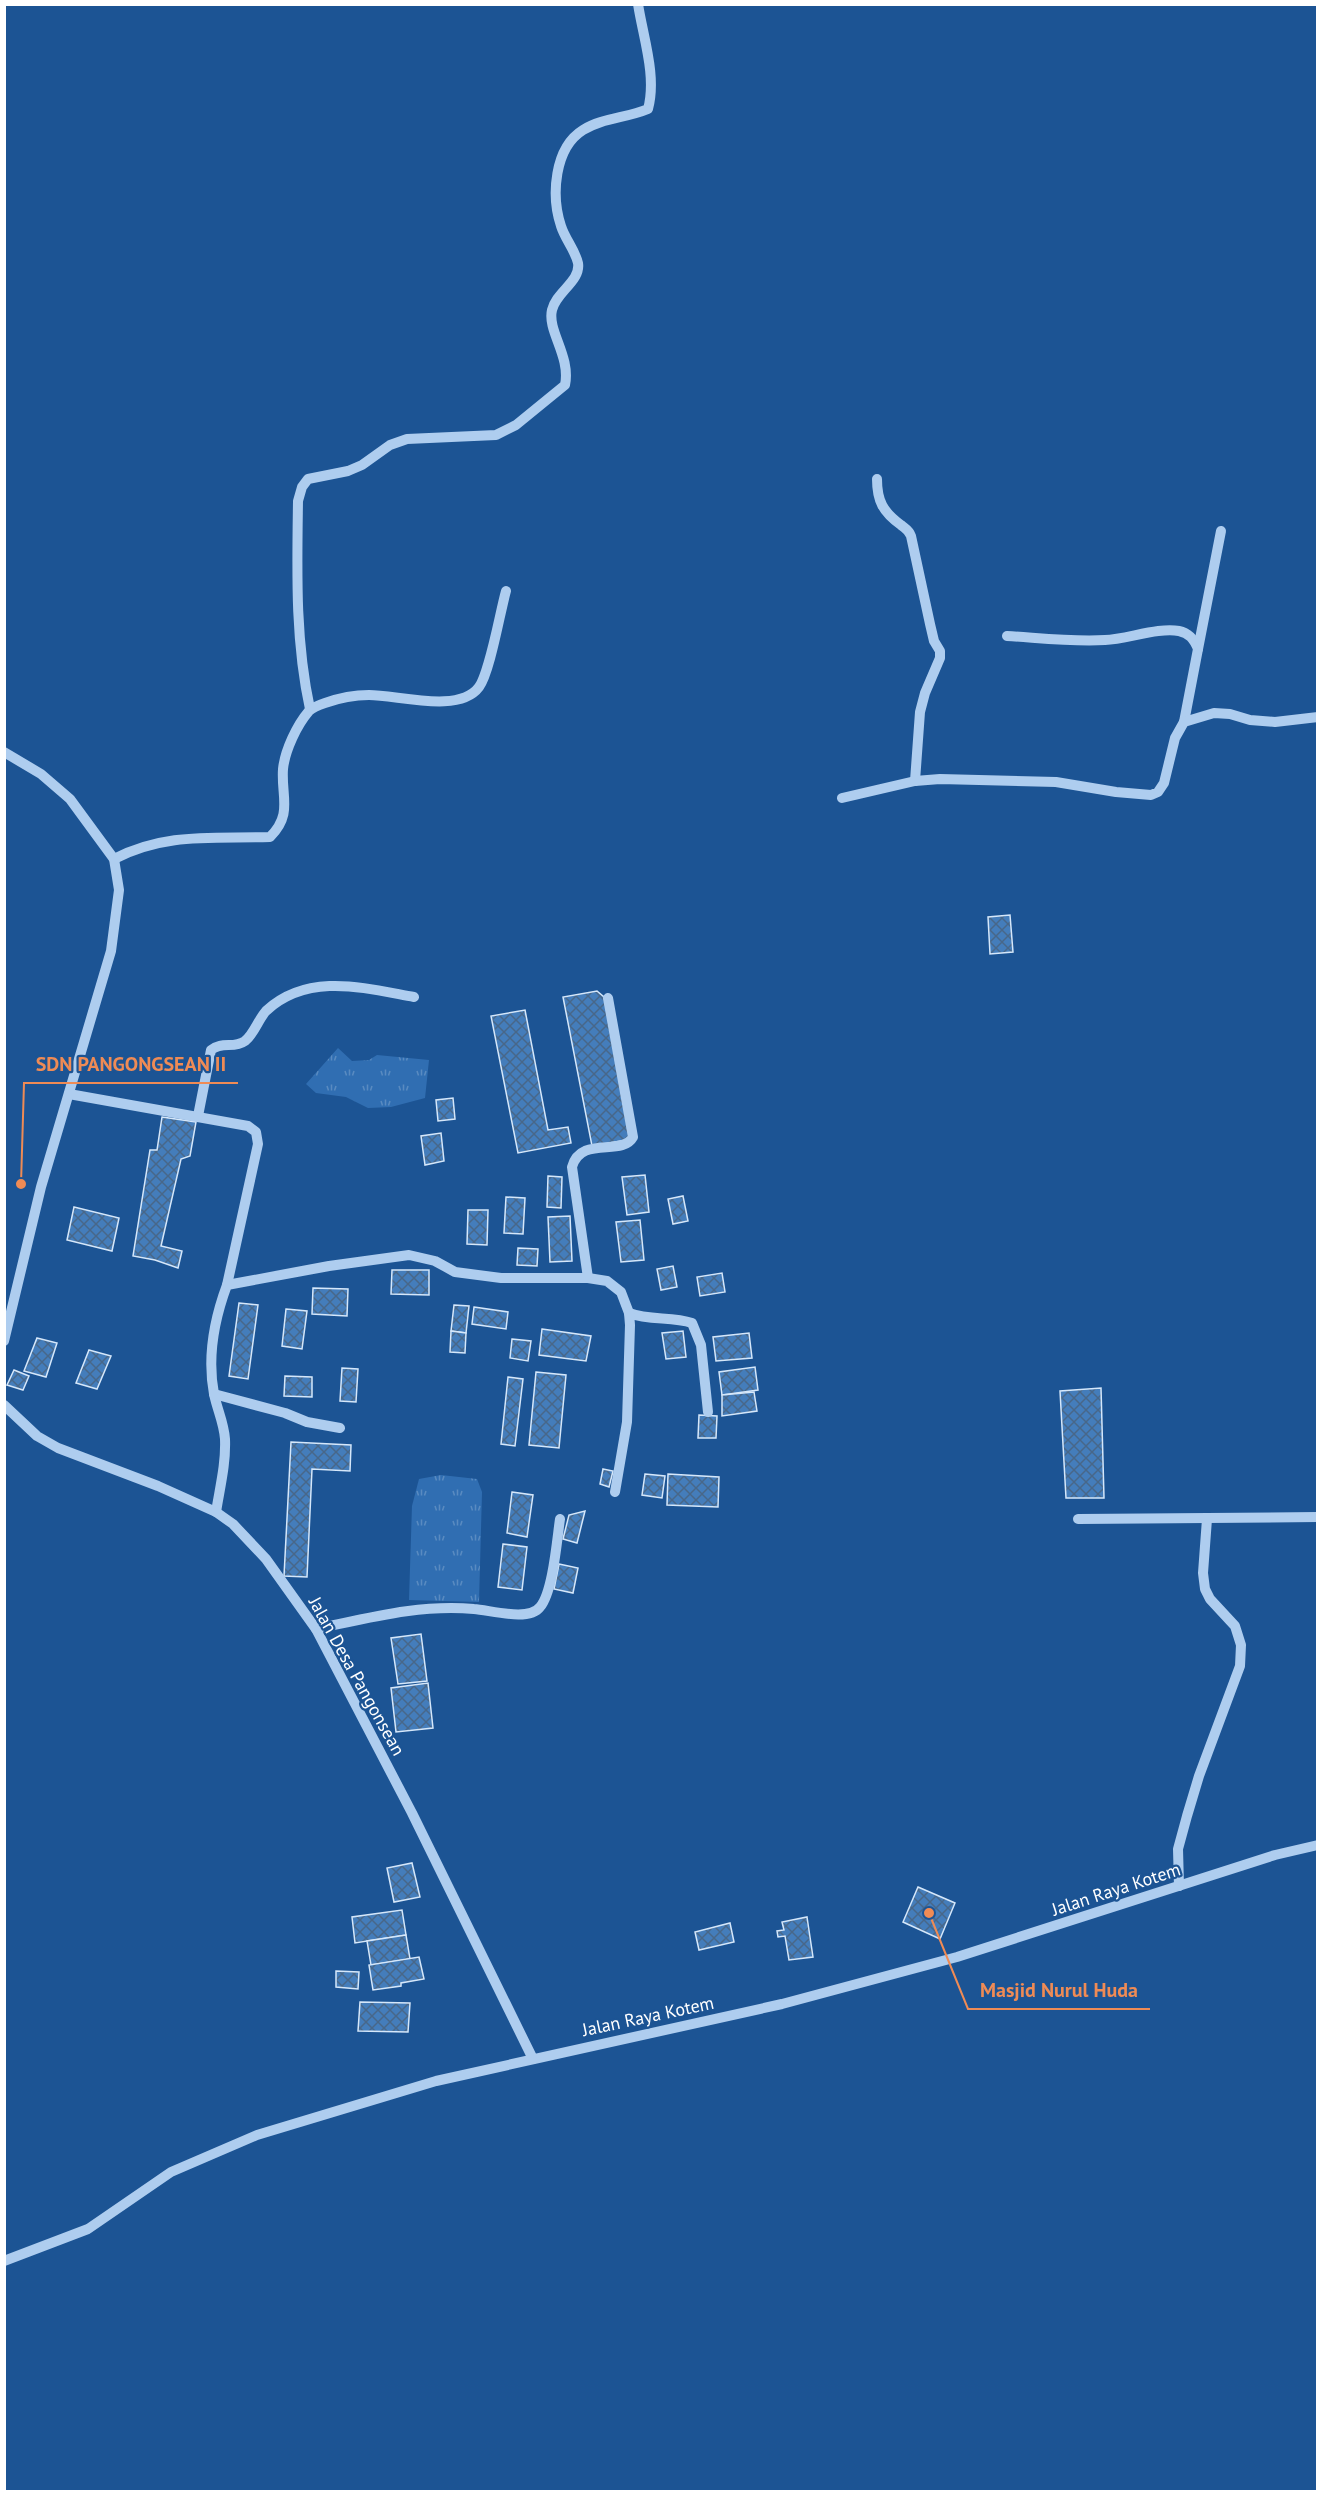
<svg xmlns="http://www.w3.org/2000/svg" width="1322" height="2496" viewBox="0 0 1322 2496" font-family="'PT Sans',sans-serif">
<defs>
<pattern id="grass-tufts" width="24" height="20" patternUnits="userSpaceOnUse" patternTransform="scale(1.5)"><rect width="24" height="20" fill="#306eb2"/><path d="M3 7l-1-3M5 7V3M7 7l1-3M15 17l-1-3M17 17v-4M19 17l1-3" fill="none" stroke="#598bc1"/></pattern>
<pattern id="building-cross-hatch" width="8" height="8" patternUnits="userSpaceOnUse" patternTransform="scale(1.5)"><rect width="8" height="8" fill="#447dbb"/><path d="M0 0l8 8M0 8l8-8" fill="none" stroke="#486789"/></pattern>
</defs>
<rect width="100%" height="100%" fill="#1c5494"/>
<g fill="url(#grass-tufts)">
<path d="M338,1048l14,13 17,-1 8,-5 52,5 -4,38 -34,9 -23,1 -22,-11 -30,-4 -10,-9z"/>
<path d="M441,1475l36,4 5,13 -3,110 -70,-2 3,-94 7,-27z"/>
</g>
<g fill="url(#building-cross-hatch)" stroke="#d5e7fa" stroke-width="1.5">
<path d="M1010,915l3,37 -23,2 -2,-37z"/>
<path d="M597,991l7,6 28,142 -40,7 -29,-149z"/>
<path d="M525,1010l23,120 20,-3 3,16 -53,10 -27,-137z"/>
<path d="M453,1098l2,21 -17,2 -2,-21z"/>
<path d="M162,1117l34,5 -6,34 -9,3 -20,87 21,5 -4,17 -23,-8 -22,-4 17,-106h7z"/>
<path d="M441,1133l3,28 -19,4 -4,-29z"/>
<path d="M645,1175l4,37 -22,3 -5,-38z"/>
<path d="M548,1176l14,1 -1,31 -14,-1z"/>
<path d="M683,1196l5,25 -15,3 -5,-25z"/>
<path d="M506,1197l19,1 -2,36 -19,-1z"/>
<path d="M74,1207l45,11 -7,33 -45,-11z"/>
<path d="M468,1210h20l-1,35 -20,-1z"/>
<path d="M570,1216l2,45 -22,1 -2,-45z"/>
<path d="M640,1220l4,40 -23,2 -5,-40z"/>
<path d="M518,1248l20,1 -1,17 -20,-1z"/>
<path d="M673,1266l4,21 -16,3 -4,-21z"/>
<path d="M392,1270h37v25l-38,-1z"/>
<path d="M722,1273l3,19 -25,4 -3,-19z"/>
<path d="M313,1288l35,1 -1,27 -35,-2z"/>
<path d="M239,1303l19,2 -10,74 -19,-3z"/>
<path d="M454,1305l15,1 -3,27 -15,-2z"/>
<path d="M474,1307l34,5 -2,17 -34,-5z"/>
<path d="M286,1309l21,2 -5,38 -20,-3z"/>
<path d="M542,1329l49,7 -5,25 -47,-6z"/>
<path d="M451,1331l15,2 -1,20 -15,-1z"/>
<path d="M683,1331l3,26 -20,2 -4,-26z"/>
<path d="M749,1333l3,25 -36,3 -3,-24z"/>
<path d="M37,1338l20,5 -11,34 -22,-6z"/>
<path d="M512,1339l19,2 -3,20 -18,-3z"/>
<path d="M89,1350l22,6 -14,33 -21,-6z"/>
<path d="M755,1367l3,23 -36,5 -3,-23z"/>
<path d="M342,1368l16,1 -2,33 -16,-1z"/>
<path d="M14,1370l15,6 -6,14 -16,-5z"/>
<path d="M536,1372l30,3 -7,73 -30,-3z"/>
<path d="M285,1376l27,1v20l-28,-1z"/>
<path d="M508,1377l15,2 -8,67 -14,-2z"/>
<path d="M1101,1388l3,110h-38l-6,-107z"/>
<path d="M754,1392l3,19 -35,5v-21z"/>
<path d="M699,1415l18,1 -1,22h-18z"/>
<path d="M291,1442l60,3 -1,26 -38,-2 -5,108 -23,-1z"/>
<path d="M603,1469l10,2 -4,16 -9,-3z"/>
<path d="M645,1474l20,2 -3,22 -20,-3z"/>
<path d="M668,1474l51,3 -1,30 -51,-2z"/>
<path d="M512,1492l21,3 -6,42 -20,-4z"/>
<path d="M585,1511l-8,32 -14,-4 6,-24z"/>
<path d="M503,1544l24,3 -5,43 -24,-3z"/>
<path d="M559,1564l19,4 -5,25 -19,-4z"/>
<path d="M421,1634l6,47 -29,3 -7,-46z"/>
<path d="M428,1683l5,45 -37,4 -5,-44z"/>
<path d="M412,1863l8,34 -26,5 -7,-34z"/>
<path d="M918,1887l37,16 -15,36 -37,-17z"/>
<path d="M402,1910l4,25 -51,8 -3,-26z"/>
<path d="M807,1917l6,40 -24,3 -4,-24 -7,1 -1,-6 7,-1 -2,-8z"/>
<path d="M730,1923l4,19 -35,8 -4,-18z"/>
<path d="M406,1935l4,24 -39,6 -4,-24z"/>
<path d="M419,1957l5,22 -23,4v3l-28,4 -4,-25z"/>
<path d="M336,1971l23,1 -1,17 -22,-2z"/>
<path d="M360,2002l50,1 -2,29 -50,-1z"/>
</g>
<g fill="none" stroke-linecap="round" stroke-linejoin="round">
<g stroke="#aecdef" stroke-width="10">
<path d="M877,479c0,22 6,33 24,46 5,4 8,5 10,11l19,88 4,17 6,10v7l-15,35 -5,19 -5,69"/>
<path d="M1007,636c33,2 66,6 98,4 22,-1 54,-13 74,-9 10,2 15,8 19,18l-14,73"/>
<path d="M1198,649l23,-118"/>
<path d="M310,709c-15,-69 -13,-138 -12,-208l4,-14 6,-8 40,-8 14,-6 28,-20 17,-6 89,-4 20,-10 49,-40c6,-29 -18,-54 -13,-75 4,-18 29,-29 26,-47 -3,-13 -13,-24 -17,-37 -10,-30 -7,-78 22,-96 19,-12 44,-12 65,-21 9,-33 -5,-72 -10,-105"/>
<path d="M4,752l37,22 29,25 44,60 5,31 -8,61 -70,236 -37,154"/>
<path d="M842,798l73,-17 25,-2 116,3 60,10 35,3 7,-3 6,-9 11,-45 9,-16 30,-9 16,1 20,6 25,2 43,-5"/>
<path d="M114,859c52,-27 100,-20 156,-22 23,-23 11,-40 13,-68 2,-19 14,-44 26,-58 4,-4 10,-6 16,-8 14,-5 30,-8 44,-8 29,0 90,19 110,-8 11,-15 21,-75 27,-96"/>
<path d="M69,1094l179,32 8,6 2,12 -31,141"/>
<path d="M198,1116l13,-66c11,-9 23,-1 34,-9 9,-7 13,-21 21,-30 42,-39 98,-23 148,-14"/>
<path d="M588,1278l-16,-111c9,-32 50,-10 61,-30l-25,-139"/>
<path d="M629,1313c21,8 43,3 63,10l9,22 7,67"/>
<path d="M214,1394l71,19 22,9 33,6"/>
<path d="M4,1405l33,31 21,12 100,38 58,26 17,12 33,35 50,70 96,184 121,246"/>
<path d="M216,1512c4,-25 10,-48 9,-73 -1,-16 -8,-30 -11,-45 -7,-37 0,-74 13,-109l102,-19 80,-11 26,6 20,11 46,6h87l19,3 14,11 8,21 1,12 -3,97 -12,70"/>
<path d="M1078,1519l240,-2"/>
<path d="M316,1629c53,-11 104,-25 158,-20 16,1 55,13 66,-2 13,-15 17,-68 20,-88"/>
<path d="M1179,1886l-1,-37 9,-33 12,-40 41,-110 1,-21 -6,-19 -25,-27 -5,-10 -2,-16 4,-54"/>
<path d="M4,2261l84,-32 83,-57 86,-37 179,-54 346,-77 175,-47 318,-102 43,-10"/>
</g>
</g>
<g text-anchor="middle" dominant-baseline="central" stroke-width="4.5" stroke-linejoin="round" paint-order="stroke">
<g font-size="18" fill="#fff" stroke="#1c5494">
<text transform="translate(357 1676) rotate(61)">Jalan Desa Pangonsean</text>
<text transform="translate(1116 1889) rotate(-18)">Jalan Raya Kotem</text>
<text transform="translate(648 2016) rotate(-12)">Jalan Raya Kotem</text>
</g>
</g>
<path fill="none" stroke="#ef8b55" stroke-width="2" d="M21 1184L24 1083H238M929 1913L968 2009H1150"/>
<g fill="#ef8b55" stroke="#1c5494" stroke-width="2">
<circle cx="21" cy="1184" r="6"/>
<circle cx="929" cy="1913" r="6"/>
</g>
<g font-size="20" text-anchor="middle" font-weight="bold" fill="#ef8b55" stroke="#1c5494" stroke-width="4.5" stroke-linejoin="round" paint-order="stroke">
<text x="131" y="1071">SDN PANGONGSEAN II</text>
<text x="1059" y="1997">Masjid Nurul Huda</text>
</g>
<rect width="1322" height="2496" fill="none" stroke="#ffffff" stroke-width="12"/>
</svg>
